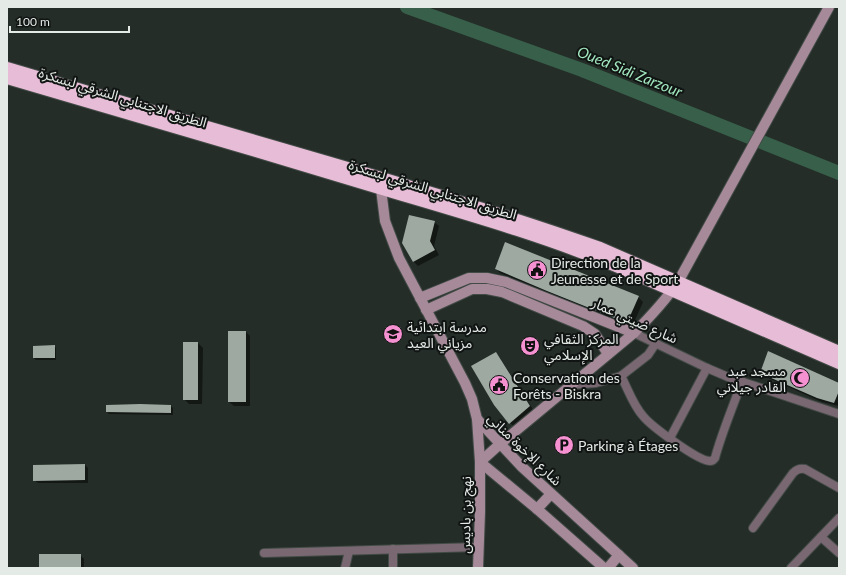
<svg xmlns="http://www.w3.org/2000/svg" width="846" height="575" viewBox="0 0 846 575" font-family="Lato,'Noto Sans Arabic',sans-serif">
<rect width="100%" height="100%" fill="#242d28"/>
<g fill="#0007">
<path d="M434,222l5,4 -5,20 5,9 -21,11 -4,-4 -11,-19z"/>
<path d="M506,243l132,54 5,5 -11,25 -79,-31 -53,-23 -4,-4z"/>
<path d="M246,332l4,4v70h-16l-5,-4z"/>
<path d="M198,343l5,5 -1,56h-13l-5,-5z"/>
<path d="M54,346l2,2v12h-20l-2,-2z"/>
<path d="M496,353l4,5 34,53 -19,16 -5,-4z"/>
<path d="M761,373l78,11v22l-17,-4 -56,-25z"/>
<path d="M107,406h64l2,2v7l-64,-1 -2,-2z"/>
<path d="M85,465l3,3v15h-50l-4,-3z"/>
<path d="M80,555l4,4v9h-44z"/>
</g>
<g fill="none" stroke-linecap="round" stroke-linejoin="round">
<path stroke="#375f49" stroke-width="14" d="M407,7l175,63 257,103"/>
</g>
<g fill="#9ea9a2">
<path d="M409,215l26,6 -5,20 5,9 -22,12 -11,-19z"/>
<path d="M505,242l134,54 -12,27 -80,-32 -52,-22z"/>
<rect x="228" y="331" width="18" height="71"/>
<rect x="183" y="342" width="15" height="58"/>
<path d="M55,345v13h-22v-12z"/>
<path d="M768,351l71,32v8l-5,12 -17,-5 -57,-25z"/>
<path d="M496,352l34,54 -21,18 -15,-19 -23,-39z"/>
<path d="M140,404l31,1v8l-65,-1v-7z"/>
<path d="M85,464v16l-52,1v-16z"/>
<rect x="39" y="554" width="42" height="14"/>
</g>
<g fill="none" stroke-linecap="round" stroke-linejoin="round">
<defs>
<g id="street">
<path d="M634,333l73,35 21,9 111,37"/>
<path d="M621,376c7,13 12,29 22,40 8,10 55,45 67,45 3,0 3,-1 5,-3 7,-26 18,-51 27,-77"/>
<path d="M570,385l26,-2 25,-7 27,-21 8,-12"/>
<path d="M670,438l37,-70"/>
<path d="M753,528l40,-55c4,-4 7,-5 12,-4l34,19"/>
<path d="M821,537l18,16"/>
<path d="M264,553l215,-6"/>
<path d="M345,568l4,-17"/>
<path d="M393,568v-19"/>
<path d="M791,568l48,-50"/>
</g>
<g id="secondary">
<path d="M381,189l4,32 14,37 66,125 7,16 5,20 3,43 57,47 67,59"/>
<path d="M420,298l49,-20h18l19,4 128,51"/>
<path d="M426,310l46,-21h15l15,3 81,34 12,8 13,20"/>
<path d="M477,419l45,48 111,101"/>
<path d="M537,509l14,-15"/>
<path d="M478,568l2,-56v-50l20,-18 134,-111c16,-16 31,-32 44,-51l151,-275"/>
<path d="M608,568l11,-13"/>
</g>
<g id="highway">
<path d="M7,68c107,32 213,63 320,94 92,27 183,54 273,86l239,104"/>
<path d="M7,78c83,25 166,49 249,73 41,12 82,25 123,37 80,24 160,46 237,78l223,97"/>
</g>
</defs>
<use href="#street" stroke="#434b46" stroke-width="10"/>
<use href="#secondary" stroke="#434b46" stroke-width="12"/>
<use href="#highway" stroke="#434b46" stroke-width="14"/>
<use href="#street" stroke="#796872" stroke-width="8"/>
<use href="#secondary" stroke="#a68a9a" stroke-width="10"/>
<use href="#highway" stroke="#e7bcd6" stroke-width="12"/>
</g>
<defs>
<symbol id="civic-disc" viewBox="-11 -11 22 22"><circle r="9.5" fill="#f590d1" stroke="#101412"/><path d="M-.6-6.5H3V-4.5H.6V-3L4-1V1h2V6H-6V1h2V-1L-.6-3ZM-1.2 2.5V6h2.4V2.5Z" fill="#111"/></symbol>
<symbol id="school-disc" viewBox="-11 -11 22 22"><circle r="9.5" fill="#f590d1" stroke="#101412"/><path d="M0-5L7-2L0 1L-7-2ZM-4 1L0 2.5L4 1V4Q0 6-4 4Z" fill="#111"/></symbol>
<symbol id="theatre-disc" viewBox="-11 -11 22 22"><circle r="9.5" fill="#f590d1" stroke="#101412"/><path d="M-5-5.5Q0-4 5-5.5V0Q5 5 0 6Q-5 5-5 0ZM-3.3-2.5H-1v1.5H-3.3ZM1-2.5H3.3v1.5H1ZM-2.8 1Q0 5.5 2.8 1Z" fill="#111"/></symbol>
<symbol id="mosque-disc" viewBox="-11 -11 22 22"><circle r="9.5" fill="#f590d1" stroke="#101412"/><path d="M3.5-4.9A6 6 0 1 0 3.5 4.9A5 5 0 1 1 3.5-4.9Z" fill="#111"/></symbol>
<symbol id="parking-disc" viewBox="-11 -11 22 22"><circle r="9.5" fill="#f590d1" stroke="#101412"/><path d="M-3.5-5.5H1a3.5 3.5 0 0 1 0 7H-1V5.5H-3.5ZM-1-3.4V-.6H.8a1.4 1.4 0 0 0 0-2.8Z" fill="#111"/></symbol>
</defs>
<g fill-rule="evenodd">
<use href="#civic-disc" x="526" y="259" width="22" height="22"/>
<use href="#school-disc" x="382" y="323" width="22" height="22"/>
<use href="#theatre-disc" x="519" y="335" width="22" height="22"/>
<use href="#mosque-disc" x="789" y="367" width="22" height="22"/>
<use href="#civic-disc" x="488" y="374" width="22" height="22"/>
<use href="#parking-disc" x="553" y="434" width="22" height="22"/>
</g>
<g text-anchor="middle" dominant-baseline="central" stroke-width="4" stroke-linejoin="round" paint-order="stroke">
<g font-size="14" fill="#e4eae6" stroke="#101412">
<text transform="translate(123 97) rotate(17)">الطريق الاجتنابي الشرقي لبسكرة</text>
<text transform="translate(433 189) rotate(17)">الطريق الاجتنابي الشرقي لبسكرة</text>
<text transform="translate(635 320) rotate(24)">شارع ضيتي عمار</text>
<text transform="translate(525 449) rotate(44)">شارع الإخوة مناني</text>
<text transform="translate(465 515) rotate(-89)">نهج بن باديس</text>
</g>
<g font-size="14" fill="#e4eae6" stroke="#101412" text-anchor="start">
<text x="551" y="262">Direction de la<tspan x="551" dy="16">Jeunesse et de Sport</tspan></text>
<text x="407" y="326">مدرسة ابتدائية<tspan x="407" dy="16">مزياني العيد</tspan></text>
<text x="544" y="338">المركز الثقافي<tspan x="544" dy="16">الإسلامي</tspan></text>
<text x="786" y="370" text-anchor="end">مسجد عبد<tspan x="786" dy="16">القادر جيلاني</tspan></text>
<text x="513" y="377">Conservation des<tspan x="513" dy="16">Forêts - Biskra</tspan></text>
<text x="578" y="445">Parking à Étages</text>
</g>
<g font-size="15" font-style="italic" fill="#a3e8c0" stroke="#101412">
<text transform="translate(630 71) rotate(22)">Oued Sidi Zarzour</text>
</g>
</g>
<rect width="846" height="575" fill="none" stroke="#e4eae6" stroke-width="16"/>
<path d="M10 26v6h119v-6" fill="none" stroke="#e4eae6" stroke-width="2"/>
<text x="16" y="26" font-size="12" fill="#e4eae6" stroke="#101412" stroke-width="3" paint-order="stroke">100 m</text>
</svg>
